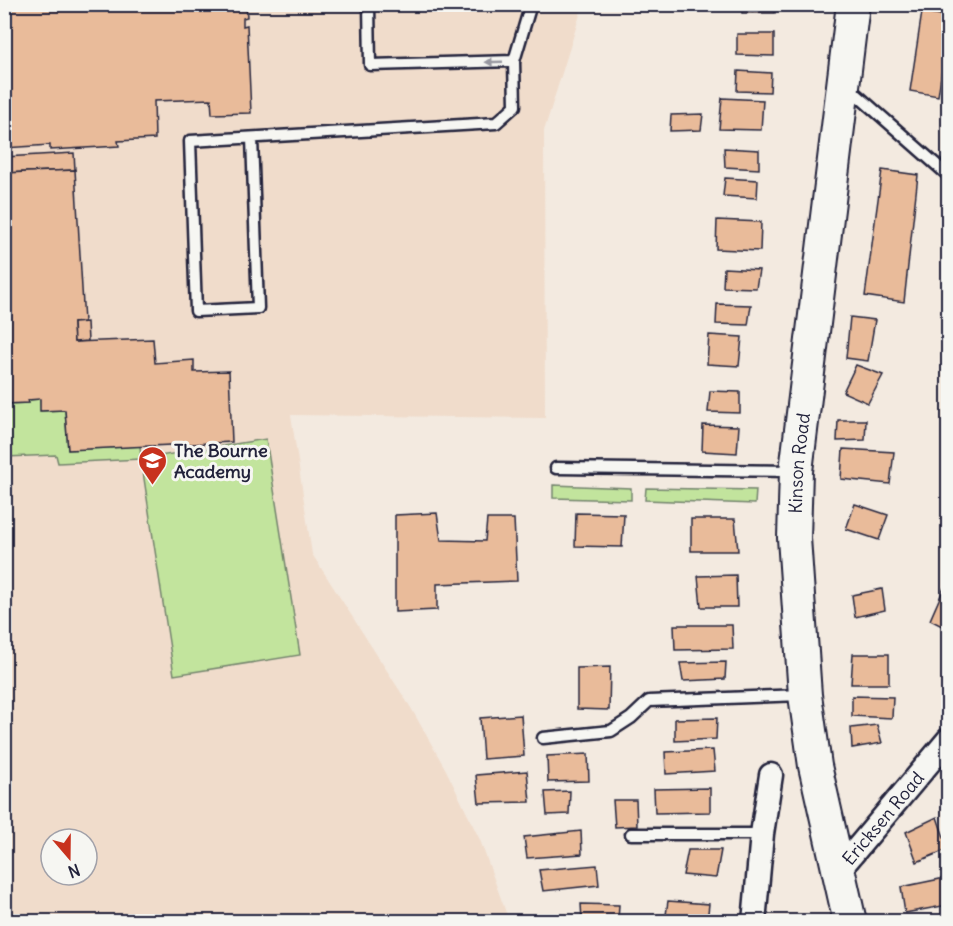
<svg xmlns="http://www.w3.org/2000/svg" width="953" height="926" viewBox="0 0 953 926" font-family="Delius,sans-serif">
<rect width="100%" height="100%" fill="#f3eae0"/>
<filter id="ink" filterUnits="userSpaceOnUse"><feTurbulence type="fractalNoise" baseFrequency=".0167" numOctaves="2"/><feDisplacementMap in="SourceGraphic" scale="12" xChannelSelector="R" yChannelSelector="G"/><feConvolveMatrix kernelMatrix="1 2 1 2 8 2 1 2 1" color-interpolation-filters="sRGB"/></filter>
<g filter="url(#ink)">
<path fill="#f0dccb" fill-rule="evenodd" d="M5,5h578l-39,126 1,287 -254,-3 21,139 99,154 35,62 34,70 29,81 -504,1zM51,839h36v36h-36z"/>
<g fill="#c2e49d" stroke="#72836c" stroke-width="1.5">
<path d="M40,399l1,12 24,-1 3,40 72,-4 1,13 125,-20 34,216 -126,20 -33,-216 -83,4 -2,-8 -51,2 -1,-53 24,-1v-3z"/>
<path d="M553,485l78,3v12l-78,-2z"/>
<path d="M646,488l110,2 -1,14 -110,-4z"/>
</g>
<g fill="#e9bb9a" stroke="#22223b" stroke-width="1.5">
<path d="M4,4h242l1,13 -4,1v8l4,-1 4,88 -39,1 -1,-15 -57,2 1,38 -37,2 1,5 -69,4v-5l-46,3z"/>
<path d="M741,4h34v9h-33z"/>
<path d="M922,12l26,4v13l-10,67 -28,-5z"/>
<path d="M737,34h37v22l-37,-1z"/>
<path d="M738,71l33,2 -1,19 -33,-1z"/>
<path d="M722,98l41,2 -2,30 -42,-1z"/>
<path d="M703,114l-2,16 -31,1 1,-16z"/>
<path d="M724,148l35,2v19l-34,-2z"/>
<path d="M74,153l1,17 -71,3v-16z"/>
<path d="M75,170l9,152 -11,1 1,19 79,-3 2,24 39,-3v12l35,-1 3,71 -164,8 -3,-40 -25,1v-12l-12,1 1,3 -25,1v-231z"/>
<path d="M882,170l36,5 -14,127 -39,-6z"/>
<path d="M725,178l33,2 -1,18 -34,-2z"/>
<path d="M717,220l44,2 -1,29 -44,-2z"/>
<path d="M724,268l35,2 -3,18 -33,-1z"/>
<path d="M717,304l34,1 -3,20 -32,-1z"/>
<path d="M850,317l25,3 -7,41 -22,-3z"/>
<path d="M87,322l1,19 -14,1 -1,-19z"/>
<path d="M709,335l33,2 -3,29 -32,-2z"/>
<path d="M856,365l27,10 -15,28 -25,-11z"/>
<path d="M710,391l30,1v21l-32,-1z"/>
<path d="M838,420h28l-1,20 -28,1z"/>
<path d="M703,425l36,1 -2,27 -35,-2z"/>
<path d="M843,449l51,3 -4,32 -49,-5z"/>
<path d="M855,504l33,11 -9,25 -33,-11z"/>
<path d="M437,513l4,27 44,1 2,-22h27l3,62 -80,3v26l-42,2v-97z"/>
<path d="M576,513l48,1 -2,33 -47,-1z"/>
<path d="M691,519h44l3,32h-47z"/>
<path d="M736,575l1,32h-36l-3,-31z"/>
<path d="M944,588l4,2v39l-18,-9z"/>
<path d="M882,589l3,21 -30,7 -3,-22z"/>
<path d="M674,625h58l1,24 -58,1z"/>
<path d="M853,654h36v30h-38z"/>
<path d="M726,662l-1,17 -42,2 -3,-18z"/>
<path d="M610,667l-1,43 -32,-1v-41z"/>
<path d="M852,696l41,1 -1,21 -40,-2z"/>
<path d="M521,715l3,41 -41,3 -3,-41z"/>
<path d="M717,718l-1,21 -41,2v-22z"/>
<path d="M877,725l5,18 -30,5 -1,-20z"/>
<path d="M713,750l2,21 -49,3 -1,-22z"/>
<path d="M588,754l1,27 -41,1 -1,-26z"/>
<path d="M527,771l3,31 -51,1 -3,-28z"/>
<path d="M710,788v24l-55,1 -1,-24z"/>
<path d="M570,791l-1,23 -22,1 -2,-23z"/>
<path d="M613,800h23l1,26 -22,1z"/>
<path d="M937,817l11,32 -31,13 -11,-30z"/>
<path d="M581,831l1,23 -55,4 -3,-21z"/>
<path d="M688,850h33l-5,28 -33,-3z"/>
<path d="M597,865l2,20 -56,6 -4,-21z"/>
<path d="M945,878l3,16v11l-43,8 -4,-26z"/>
<path d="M668,901l41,3 -2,18h-42z"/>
<path d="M581,904l38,1 -1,16 -36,-1z"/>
</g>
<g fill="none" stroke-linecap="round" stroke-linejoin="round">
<defs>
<g id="lane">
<path d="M369,4l1,61 144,-4 17,-57"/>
<path d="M848,87l100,88"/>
<path d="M252,138l6,170 -62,3 -6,-170 306,-18 19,-17 -1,-45"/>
<path d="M556,468l237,3"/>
<path d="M543,738l68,-7 20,-13 18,-17 153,-6"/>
<path d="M631,834h131"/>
</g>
<g id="street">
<path id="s1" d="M839,870l109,-130"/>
<path d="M754,922l8,-88 9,-59"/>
</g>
<g id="secondary">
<path id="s2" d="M850,922l-35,-156 -10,-71 -11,-157 2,-67 57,-467"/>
</g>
</defs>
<use href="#lane" stroke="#22223b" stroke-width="15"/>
<use href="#street" stroke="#22223b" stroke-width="27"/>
<use href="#secondary" stroke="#22223b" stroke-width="36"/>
<use href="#lane" stroke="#f6f6f2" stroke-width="10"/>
<use href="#street" stroke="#f6f6f2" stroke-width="22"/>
<use href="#secondary" stroke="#f6f6f2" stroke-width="32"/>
</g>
<defs><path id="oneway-solid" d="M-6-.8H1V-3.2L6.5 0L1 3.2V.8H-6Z" transform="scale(1.5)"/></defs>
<use fill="#9797a0" href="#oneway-solid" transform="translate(494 62) rotate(178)"/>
</g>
<defs>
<symbol id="school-pin" viewBox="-11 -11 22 30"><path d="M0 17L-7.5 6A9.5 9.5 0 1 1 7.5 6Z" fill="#c8321e" stroke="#f6f6f2"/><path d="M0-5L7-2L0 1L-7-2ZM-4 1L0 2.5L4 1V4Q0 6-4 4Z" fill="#fff"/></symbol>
</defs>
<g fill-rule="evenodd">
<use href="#school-pin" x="136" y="444" width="33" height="45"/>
</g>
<g text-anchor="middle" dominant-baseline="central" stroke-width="6" stroke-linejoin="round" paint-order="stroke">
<g font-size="18" font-weight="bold" fill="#22223b" stroke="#f6f6f2" text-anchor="start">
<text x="174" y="450">The Bourne<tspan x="174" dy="21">Academy</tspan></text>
</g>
<g font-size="18" fill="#22223b" stroke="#f6f6f2">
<text stroke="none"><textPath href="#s2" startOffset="464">Kinson Road</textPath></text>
<text stroke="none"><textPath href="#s1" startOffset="68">Ericksen Road</textPath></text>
</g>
</g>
<rect width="953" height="926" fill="none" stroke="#f6f6f2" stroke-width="24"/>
<rect x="12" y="12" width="929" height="902" fill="none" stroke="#22223b" stroke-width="2" filter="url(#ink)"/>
<g transform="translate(69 857) rotate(160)"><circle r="28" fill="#f6f6f2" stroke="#a1a1a9" stroke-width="1.5"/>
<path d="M0-4.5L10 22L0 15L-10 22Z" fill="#c8321e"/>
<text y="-9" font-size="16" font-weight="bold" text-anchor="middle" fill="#22223b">N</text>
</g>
</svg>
